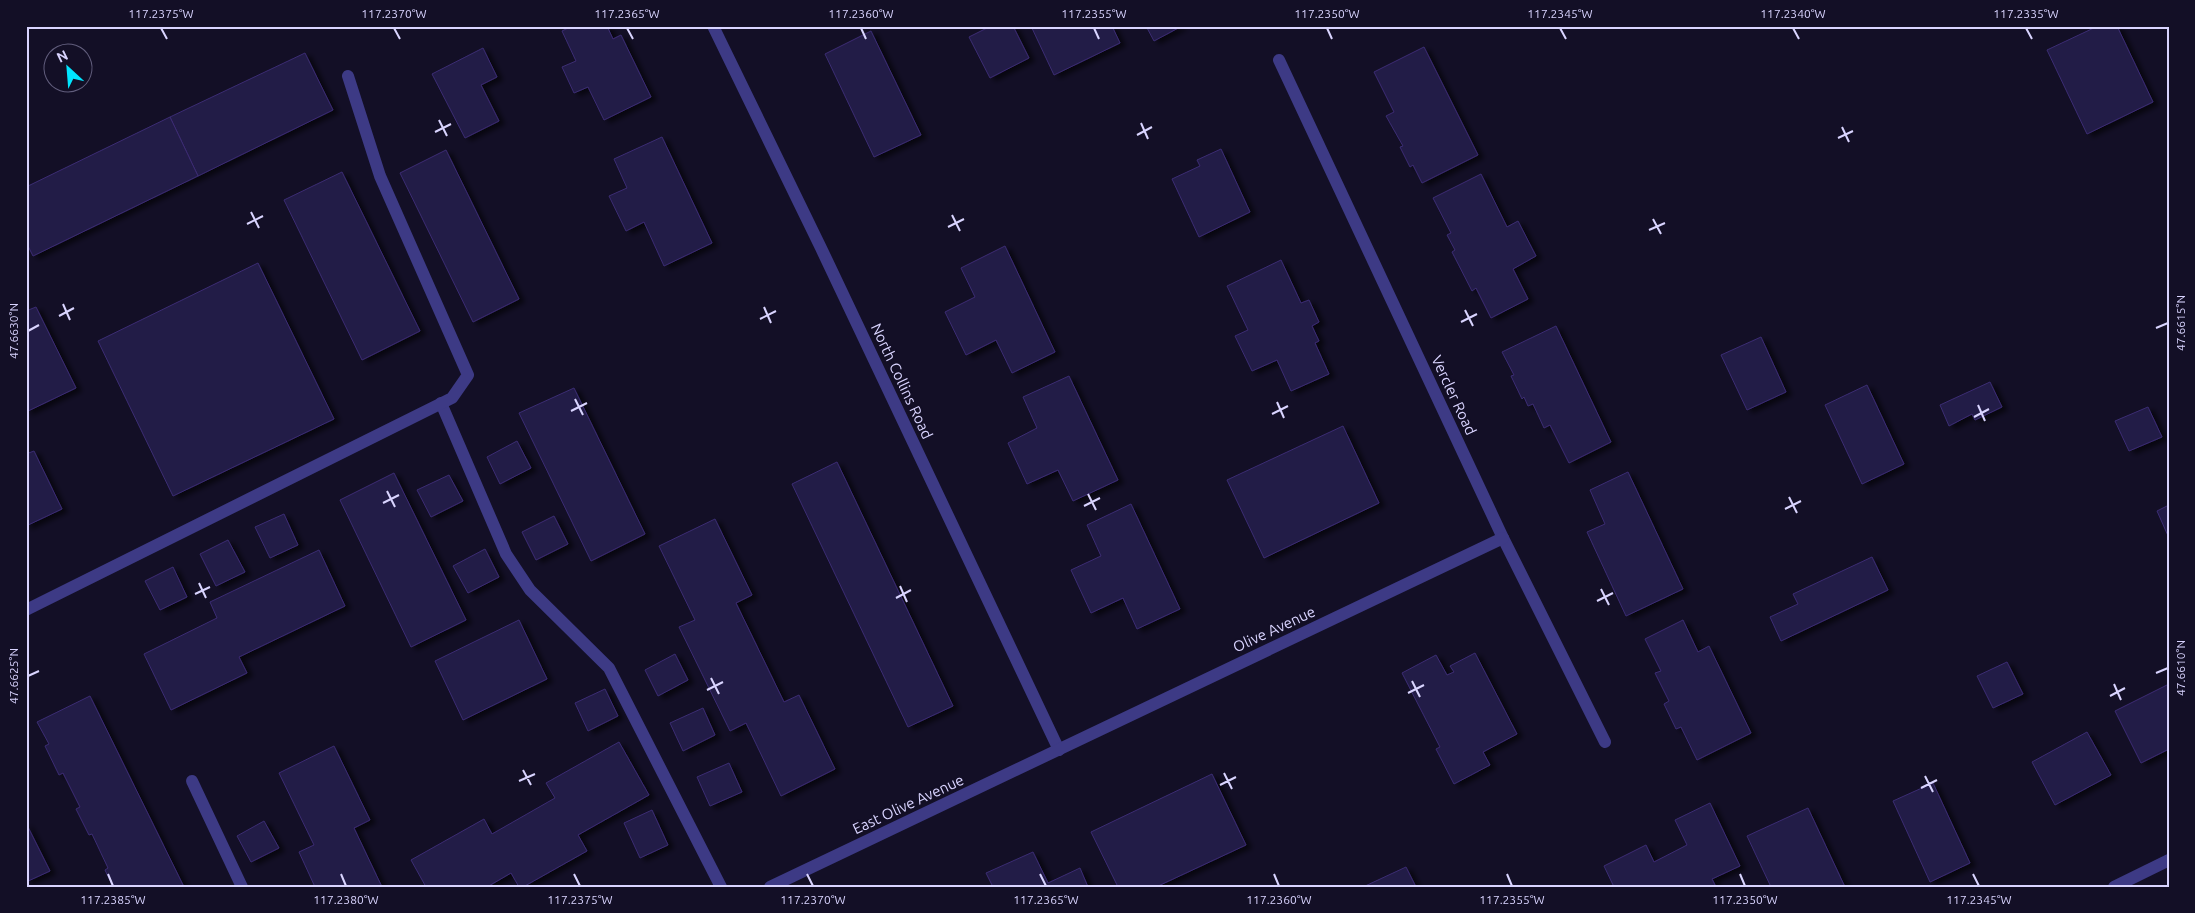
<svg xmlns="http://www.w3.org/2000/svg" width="2195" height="913" viewBox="0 0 2195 913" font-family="Ubuntu,sans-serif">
<defs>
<filter id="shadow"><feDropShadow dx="5.5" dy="3" stdDeviation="2.5" flood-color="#0009"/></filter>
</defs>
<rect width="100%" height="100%" fill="#130f26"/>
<g fill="#241b47" stroke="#3b2d73" filter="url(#shadow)">
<path d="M572,26h35l6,13 8,-4 30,62 -47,23 -16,-33 -14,6 -12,-26 14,-6 -14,-30z"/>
<path d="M991,26h22l16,32 -39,20 -21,-41z"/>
<path d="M1031,26h81l8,17 -66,32z"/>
<path d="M1146,26h36l-28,15z"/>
<path d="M2098,26h19l36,76 -66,32 -40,-84z"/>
<path d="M871,31l50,104 -47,22 -49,-103z"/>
<path d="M1424,47l54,108 -56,28 -9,-18 -3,2 -10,-20 3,-1 -17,-30 8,-4 -20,-40z"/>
<path d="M483,48l14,29 -16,8 18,36 -34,17 -33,-64z"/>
<path d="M305,53l28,57 -135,66 -28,-59z"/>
<path d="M170,117l28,59 -165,80 -7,-14v-55z"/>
<path d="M662,137l50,106 -48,23 -20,-44 -18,9 -17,-35 18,-8 -13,-29z"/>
<path d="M1221,149l29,63 -51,25 -27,-58 28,-13 -3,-6z"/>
<path d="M446,150l73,149 -46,23 -73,-149z"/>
<path d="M342,172l78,159 -58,29 -78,-160z"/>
<path d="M1481,174l26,53 11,-6 18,35 -23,13 15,30 -37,19 -15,-30 -4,3 -20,-39 3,-2 -8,-15 4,-2 -18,-35z"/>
<path d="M1005,246l50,106 -43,21 -16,-33 -30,15 -21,-43 30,-15 -14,-29z"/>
<path d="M1281,260l20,43 8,-3 10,22 -7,4 7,15 -4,2 14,31 -38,17 -14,-31 -25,11 -17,-35 13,-6 -21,-44z"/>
<path d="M258,263l76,156 -161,77 -75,-155z"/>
<path d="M36,307l40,81 -50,24v-101z"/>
<path d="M1556,326l55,116 -42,21 -19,-38 -6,3 -11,-24 -5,2 -4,-9 -2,2 -11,-23 3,-1 -12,-23z"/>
<path d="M1761,337l25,55 -39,18 -26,-55z"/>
<path d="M1069,376l49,104 -45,21 -15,-31 -31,14 -19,-41 29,-15 -14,-31z"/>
<path d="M1990,382l12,25 -27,13 -3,-6 -23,12 -9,-21z"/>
<path d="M1867,385l37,79 -42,20 -37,-79z"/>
<path d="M574,388l71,146 -54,27 -72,-148z"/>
<path d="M2148,407l14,30 -33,14 -14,-30z"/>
<path d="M1343,426l36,77 -115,55 -37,-78z"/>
<path d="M517,441l14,27 -31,16 -13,-27z"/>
<path d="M34,451l28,58 -36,17v-72z"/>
<path d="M837,462l116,244 -45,21 -116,-243z"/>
<path d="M1628,472l55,117 -57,27 -39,-84 18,-8 -15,-34z"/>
<path d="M394,473l72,147 -55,27 -71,-147z"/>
<path d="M449,475l14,26 -32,16 -14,-27z"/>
<path d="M1131,504l49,105 -43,20 -14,-31 -32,15 -20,-43 30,-14 -14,-31z"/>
<path d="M2169,505v33l-12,-27z"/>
<path d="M284,514l14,31 -28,13 -15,-31z"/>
<path d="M554,516l14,28 -32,16 -14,-28z"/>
<path d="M715,519l37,76 -16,8 48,99 15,-7 36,74 -54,27 -35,-73 -16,8 -51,-104 16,-7 -36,-74z"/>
<path d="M228,540l17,32 -29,14 -16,-32z"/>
<path d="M485,549l14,28 -31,16 -15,-27z"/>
<path d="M319,550l26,56 -106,51 8,16 -76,37 -27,-56 73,-36 -7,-16z"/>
<path d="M1872,557l16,33 -107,51 -11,-24 28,-13 -5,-10z"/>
<path d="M173,567l14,30 -27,13 -15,-29z"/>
<path d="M519,620l28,59 -84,41 -28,-59z"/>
<path d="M1683,620l15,32 11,-6 42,87 -54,27 -16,-33 -5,2 -12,-25 5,-3 -14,-28 6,-2 -16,-32z"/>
<path d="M1475,653l42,81 -34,18 7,13 -36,19 -18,-35 4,-2 -38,-74 34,-18 11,20 7,-3 -4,-6z"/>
<path d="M675,654l13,26 -30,16 -13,-26z"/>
<path d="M2007,662l16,32 -30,14 -16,-32z"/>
<path d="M2169,684v65l-28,14 -26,-52z"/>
<path d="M605,689l13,27 -30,15 -13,-28z"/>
<path d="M90,696l94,191h-71l-8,-17 3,-2 -16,-34 -3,1 -13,-26 4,-2 -17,-34 -4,2 -14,-29 4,-2 -12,-22z"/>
<path d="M703,708l12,27 -32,16 -13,-28z"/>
<path d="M2087,732l24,43 -56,30 -23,-43z"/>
<path d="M619,742l30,53 -71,40 9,16 -64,36h-4l-8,-14 -24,14h-61l-15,-27 73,-41 8,15 63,-36 -9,-15z"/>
<path d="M334,746l36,74 -16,8 28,59h-67l-16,-35 15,-7 -35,-72z"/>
<path d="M729,763l13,29 -32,14 -13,-29z"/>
<path d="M1212,774l34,71 -90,42h-38l-27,-55z"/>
<path d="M1933,783l37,80 -40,19 -37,-81z"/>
<path d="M1710,803l30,63 -28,13 4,8h-102l-10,-21 42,-21 8,17 33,-17 -12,-25z"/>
<path d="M1808,808l37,79h-74l-24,-51z"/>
<path d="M652,810l16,35 -28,13 -16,-35z"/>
<path d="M264,821l15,27 -28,14 -14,-26z"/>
<path d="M26,823l24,48 -24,11z"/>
<path d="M1033,852l15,31 32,-15 8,19h-95l-7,-14z"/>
<path d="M1406,867l10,20h-53z"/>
</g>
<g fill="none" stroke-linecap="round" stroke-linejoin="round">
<g stroke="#3d3a85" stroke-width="12">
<path d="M713,26l108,222 238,502"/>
<path d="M1279,60l224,478 102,204"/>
<path d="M441,403l65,151 24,36 79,78 112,219"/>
<path d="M26,610l426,-212 16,-23 -88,-199 -32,-100"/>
<path d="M192,781l50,106"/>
<path d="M770,887l733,-349"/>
<path d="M2114,887l55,-27"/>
</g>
</g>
<path fill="none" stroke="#d9d4ff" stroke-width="2" d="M161,28l6,11M394,28l6,11M627,28l6,11M861,28l5,11M1094,28l5,11M1327,28l5,11M1560,28l6,11M1793,28l6,11M2026,28l6,11M439,120l8,16M1141,123l7,16M1842,127l7,15M435,132l16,-8M1137,135l15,-8M1838,138l15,-7M251,212l8,16M952,215l8,16M1653,219l8,15M247,224l16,-8M948,227l16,-8M1649,230l16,-7M63,304l7,16M764,307l7,16M1465,310l8,16M59,316l15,-8M760,319l16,-8M1461,322l16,-8M2156,328l12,-5M28,331l11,-6M575,399l8,16M1277,402l7,16M1978,405l7,16M571,411l16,-8M1272,414l16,-8M1974,417l15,-8M387,491l8,16M1088,494l8,16M1789,497l8,16M383,503l16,-8M1084,506l16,-8M1785,509l16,-8M199,583l7,15M900,586l7,16M1601,589l8,16M195,594l15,-7M896,598l15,-8M1597,601l16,-8M2156,673l12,-5M28,676l11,-5M711,678l8,16M1412,681l8,16M2114,684l7,16M707,690l16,-8M1408,693l16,-8M2110,696l15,-8M523,770l8,15M1224,773l8,16M1925,776l8,16M519,781l16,-7M1220,785l16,-8M1921,788l16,-8M108,874l5,12M341,874l5,12M574,874l6,12M807,874l6,12M1040,874l6,12M1274,874l5,12M1507,874l5,12M1740,874l5,12M1973,874l6,12"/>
<g text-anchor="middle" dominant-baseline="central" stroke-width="4" stroke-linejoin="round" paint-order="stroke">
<g font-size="15" fill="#d9d4ff" stroke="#130f26">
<text transform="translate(902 381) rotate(65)">North Collins Road</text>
<text transform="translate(1454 395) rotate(65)">Vercler Road</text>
<text transform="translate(1274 629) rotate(-25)">Olive Avenue</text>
<text transform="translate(908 804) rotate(-25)">East Olive Avenue</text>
</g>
</g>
<rect width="2195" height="913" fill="none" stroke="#130f26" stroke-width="55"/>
<g transform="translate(68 68) rotate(334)"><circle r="24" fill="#130f26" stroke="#625e7d"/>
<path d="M0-4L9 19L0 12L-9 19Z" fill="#00e5ff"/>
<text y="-8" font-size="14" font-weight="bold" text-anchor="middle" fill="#d9d4ff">N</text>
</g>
<rect x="28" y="28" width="2140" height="858" fill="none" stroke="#d9d4ff" stroke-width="2"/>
<g font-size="12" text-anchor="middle" fill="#d9d4ff">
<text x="161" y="18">117.2375°W</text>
<text x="394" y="18">117.2370°W</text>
<text x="627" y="18">117.2365°W</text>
<text x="861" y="18">117.2360°W</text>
<text x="1094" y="18">117.2355°W</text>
<text x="1327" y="18">117.2350°W</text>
<text x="1560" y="18">117.2345°W</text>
<text x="1793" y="18">117.2340°W</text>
<text x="2026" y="18">117.2335°W</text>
<text transform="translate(2181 323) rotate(-90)" y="4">47.6615°N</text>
<text transform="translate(14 331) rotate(-90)" y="4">47.6630°N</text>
<text transform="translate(2181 668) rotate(-90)" y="4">47.6610°N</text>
<text transform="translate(14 676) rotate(-90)" y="4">47.6625°N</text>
<text x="113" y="904">117.2385°W</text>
<text x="346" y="904">117.2380°W</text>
<text x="580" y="904">117.2375°W</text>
<text x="813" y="904">117.2370°W</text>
<text x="1046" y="904">117.2365°W</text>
<text x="1279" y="904">117.2360°W</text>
<text x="1512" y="904">117.2355°W</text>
<text x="1745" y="904">117.2350°W</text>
<text x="1979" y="904">117.2345°W</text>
</g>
</svg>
